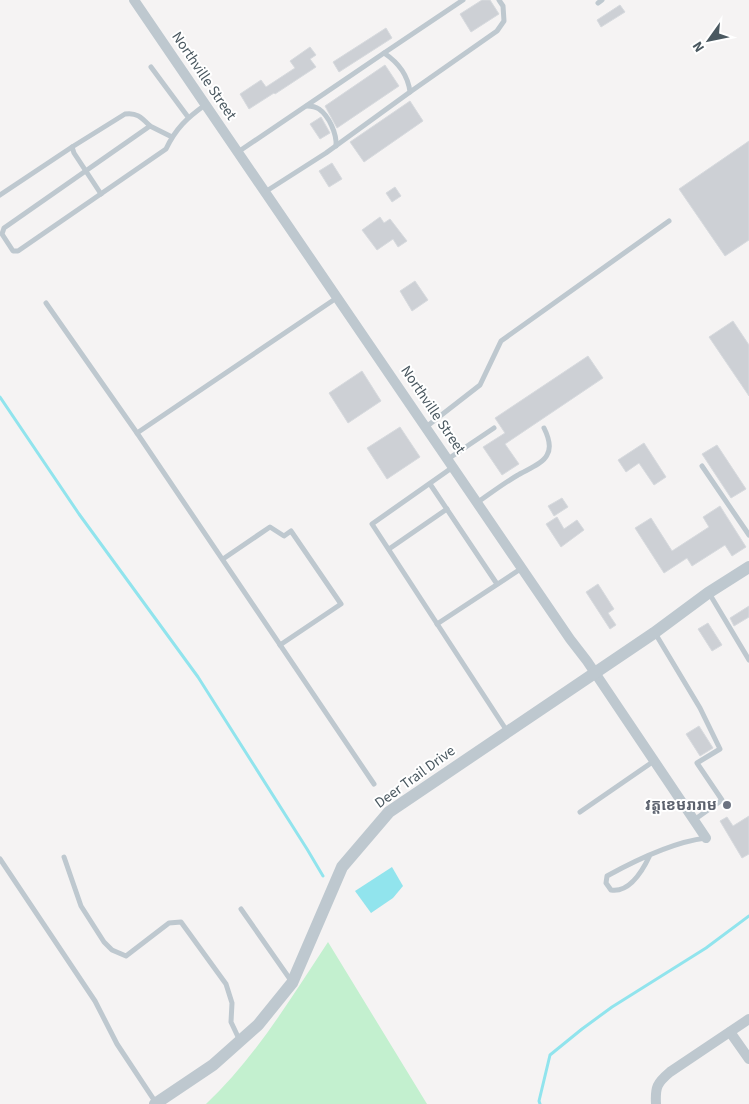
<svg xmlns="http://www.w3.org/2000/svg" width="749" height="1104" viewBox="0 0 749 1104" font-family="'Source Sans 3','Noto Sans Khmer',sans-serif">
<rect width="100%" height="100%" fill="#f5f3f3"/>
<path fill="#c3f0cf" d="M328,942l99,162h-221c49,-46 85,-106 122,-162z"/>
<path fill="#91e4ed" d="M392,867l11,19 -10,12 -22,15 -16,-22z"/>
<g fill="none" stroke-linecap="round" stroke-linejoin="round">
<g stroke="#91e4ed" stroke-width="3">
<path d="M0,397l79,117 119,163 109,172 16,27"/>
<path d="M540,1104l-1,-3 11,-46 32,-26 30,-22 94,-59 43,-32"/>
</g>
</g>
<g fill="#cdd0d5" stroke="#d7dade">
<path d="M482,0h8l9,14 -28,18 -11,-18z"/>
<path d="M620,5l5,7 -24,15 -4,-7z"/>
<path d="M386,28l6,10 -53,34 -6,-10z"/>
<path d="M310,47l6,8 -6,4 6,8 -41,27 -1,-1 -25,16 -9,-15 21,-14 5,7 29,-19 -5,-7z"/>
<path d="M385,65l14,21 -62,42 -12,-22z"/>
<path d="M410,101l13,20 -59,41 -14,-20z"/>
<path d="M321,117l9,16 -10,6 -10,-15z"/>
<path d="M749,141v99l-24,16 -46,-67z"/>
<path d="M332,163l10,16 -13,8 -10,-16z"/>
<path d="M395,187l6,9 -9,6 -6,-9z"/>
<path d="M380,217l4,6 6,-4 17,22 -9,6 -5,-8 -16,11 -15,-20z"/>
<path d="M415,281l13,19 -16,11 -12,-20z"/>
<path d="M733,321l16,24v51l-40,-59z"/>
<path d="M588,356l15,22 -98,66 14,20 -17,11 -19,-28 22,-14 -10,-15z"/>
<path d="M362,371l19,30 -33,22 -19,-30z"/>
<path d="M400,427l20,30 -33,22 -20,-31z"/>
<path d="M644,443l22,34 -12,8 -15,-22 -13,9 -8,-12z"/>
<path d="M717,445l29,44 -15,9 -29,-44z"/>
<path d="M562,498l6,9 -14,9 -6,-10z"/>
<path d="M720,506l26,41 -14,9 -7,-11 -33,21 -5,-8 -23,15 -29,-45 16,-10 21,33 37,-24 -6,-10z"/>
<path d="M557,517l7,12 13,-9 7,10 -23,17 -15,-23z"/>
<path d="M598,584l16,25 -6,4 8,12 -6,4 -24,-37z"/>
<path d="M749,606v11l-15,9 -4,-8z"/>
<path d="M708,623l14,22 -10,6 -14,-22z"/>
<path d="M699,726l14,22 -13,8 -14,-22z"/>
<path d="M749,816v38l-7,4 -22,-37 7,-4 6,9z"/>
</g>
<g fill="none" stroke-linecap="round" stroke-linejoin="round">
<g stroke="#bec8cf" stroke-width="5">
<path d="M598,3l4,-3"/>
<path d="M384,53l79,-53"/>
<path d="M151,67l37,50"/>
<path d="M410,92l87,-61 7,-10 -1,-15 -4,-6"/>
<path d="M307,106c3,0 9,1 12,3 10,7 18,25 17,37"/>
<path d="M172,137l-22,-11 -146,102 -2,6 11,17h5l148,-102c10,-21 21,-31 39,-44"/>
<path d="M238,152l146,-99c15,10 24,22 26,39l-84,61 -61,39"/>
<path d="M101,194l-27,-41 -2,-6 53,-33c12,-2 17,4 25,12"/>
<path d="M0,195l72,-48"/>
<path d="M46,303l91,130 237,351"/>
<path d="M426,427l54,-42 21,-44 168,-120"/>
<path d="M137,433l201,-136"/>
<path d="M448,459l46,-31"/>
<path d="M702,466l47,69"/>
<path d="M453,467l-81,57 135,207"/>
<path d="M430,484l67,100"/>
<path d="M478,502c13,-9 26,-19 40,-27 8,-5 25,-11 29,-20 5,-8 1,-19 -3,-27"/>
<path d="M389,549l58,-40"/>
<path d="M223,559l47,-32 14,9 7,-5 50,73 -61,41"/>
<path d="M709,593l40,67"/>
<path d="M437,624l85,-56"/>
<path d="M655,633l45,75 20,41 -23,14 25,37 -28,20"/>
<path d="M580,812l74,-51"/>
<path d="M650,855c-7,15 -20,38 -39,35l-5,-7 1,-7c29,-16 66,-34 99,-38"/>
<path d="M64,857l17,49 23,36 8,8 14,6 43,-33 12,-1 45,62 6,19 -1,19 9,19"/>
<path d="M0,859l95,142 22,43 39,59"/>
<path d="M241,909l51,73"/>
</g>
<g stroke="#bec8cf" stroke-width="10">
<path d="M134,0l436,639 17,22 119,177"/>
<path d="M730,1032l19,27"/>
<path d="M656,1104c-1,-17 1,-21 14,-32l79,-53"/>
</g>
<path stroke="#bec8cf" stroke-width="12" d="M155,1104l58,-39 45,-40 34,-42 50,-116 47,-55 265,-179 54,-40 41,-26"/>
</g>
<circle fill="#6b7280" stroke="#fff" stroke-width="2" cx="727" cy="805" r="5"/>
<g text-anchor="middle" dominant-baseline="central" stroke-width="4" stroke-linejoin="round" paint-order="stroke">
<g font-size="15" fill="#4a5860" stroke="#fff">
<text transform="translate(204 76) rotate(56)">Northville Street</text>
<text transform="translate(433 410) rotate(56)">Northville Street</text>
<text transform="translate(415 777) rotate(-36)">Deer Trail Drive</text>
</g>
<g font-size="15" font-weight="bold" fill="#5b616d" stroke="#fff" text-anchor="end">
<text x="717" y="805">វត្តខេមរារាម</text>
</g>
</g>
<g transform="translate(709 40) rotate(237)" stroke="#ffffff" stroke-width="4" paint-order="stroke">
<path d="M0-4L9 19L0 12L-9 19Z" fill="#4a5860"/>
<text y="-8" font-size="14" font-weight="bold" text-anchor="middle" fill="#4a5860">N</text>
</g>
</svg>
